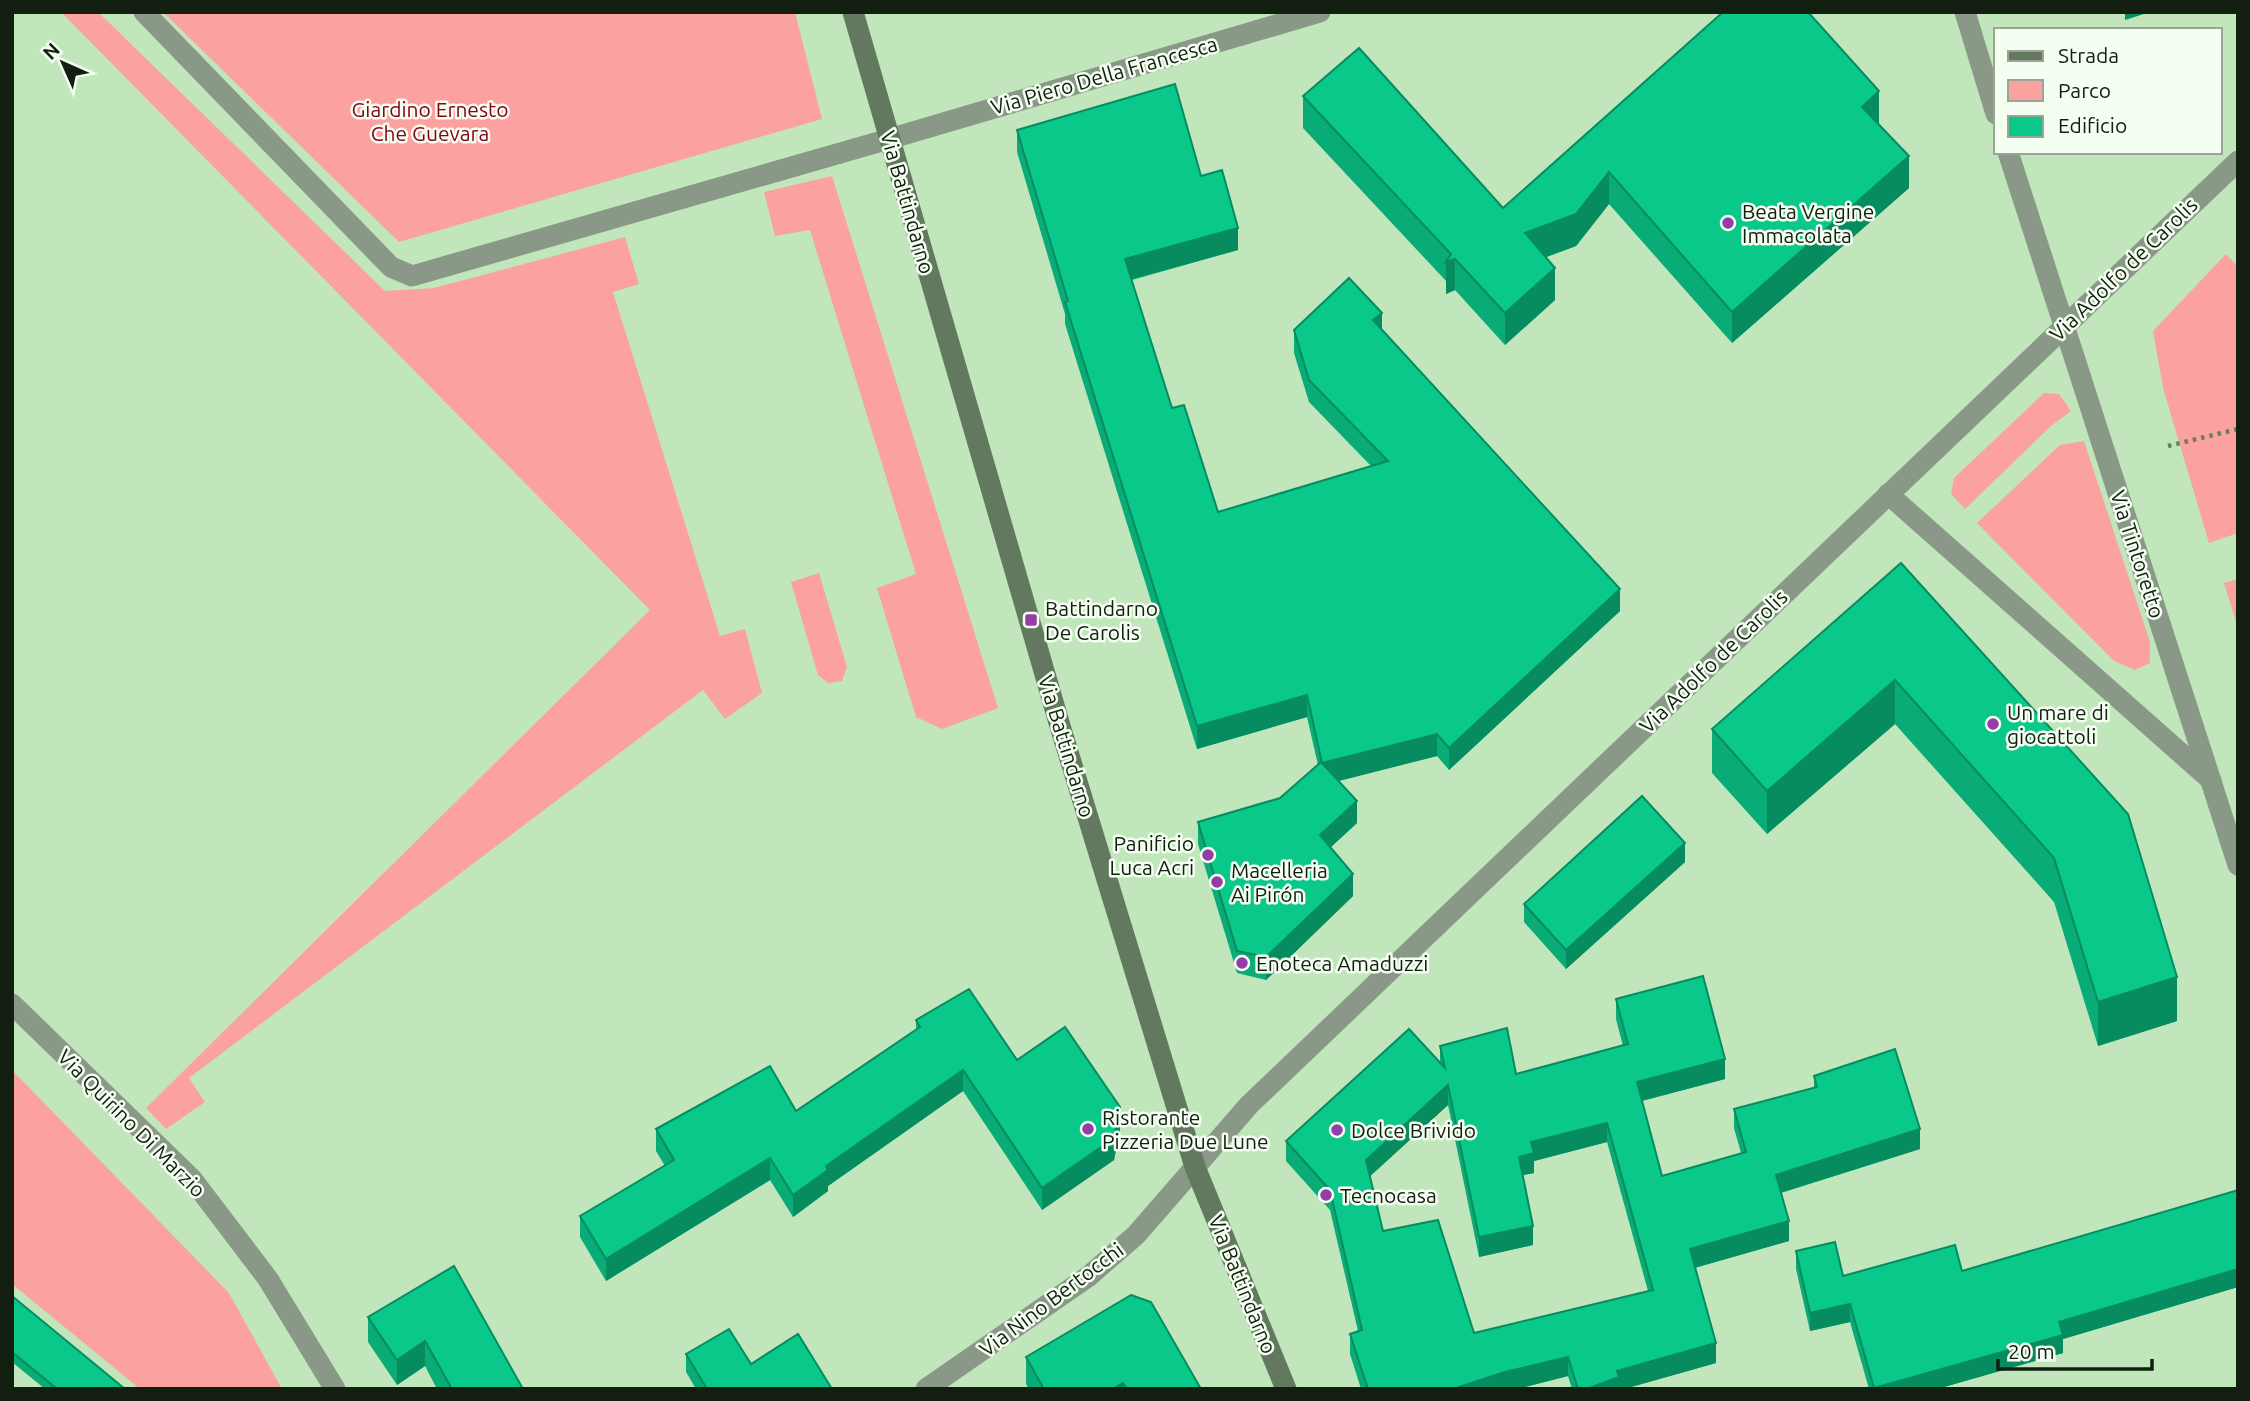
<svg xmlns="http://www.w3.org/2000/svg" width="2250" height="1401" viewBox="0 0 2250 1401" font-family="Ubuntu,sans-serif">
<rect width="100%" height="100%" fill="#c1e6bc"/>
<g fill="#fba2a0">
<path d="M61,12h37l287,279 49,-3 191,-51 14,47 -26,8 107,344 25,-7 17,64 -37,26 -22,-29 -514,388 16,24 -39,27 -20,-21 504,-498z"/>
<path d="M163,12h632l27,107 -423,123z"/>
<path d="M832,176l166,532 -56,21 -26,-12 -39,-129 39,-14 -106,-344 -35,6 -11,-44z"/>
<path d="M2226,254l12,13v266l-29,10 -46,-155 -10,-57z"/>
<path d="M2044,393l15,1 12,17 -20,15 -86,83 -14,-15 3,-16z"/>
<path d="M2084,441l66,201v21l-15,7 -21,-9 -137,-138 83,-78z"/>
<path d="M819,573l28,94 -5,14 -14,2 -10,-8 -27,-93z"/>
<path d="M2238,579v49l-14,-45z"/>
<path d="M12,1070l217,223 53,96h-142l-128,-105z"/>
</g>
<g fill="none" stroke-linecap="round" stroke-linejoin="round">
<path stroke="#667e63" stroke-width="4.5" stroke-dasharray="3.5 5" stroke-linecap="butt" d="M2168,446l70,-17"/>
<path stroke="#899887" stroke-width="21" d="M144,12l247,255 21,9 477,-137"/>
<g stroke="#899887" stroke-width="21">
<path d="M1965,12l31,102"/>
<path d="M889,139l431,-127"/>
<path d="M2008,152l230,713"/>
<path d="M1888,494l323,286"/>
<path d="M12,1004l180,175 76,100 67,110"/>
<path d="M926,1389l163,-113 47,-41 113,-130 989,-944"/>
</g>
<path stroke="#62795f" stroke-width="21" d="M853,12l207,714 135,441 91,222"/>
</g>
<g fill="#09ac76" fill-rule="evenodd">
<path d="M1723,12l156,111 -1,1 31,64 -177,155 -123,-139 -33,42 -30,11 9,43 -50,45 -50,-55 -9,4v-13l-143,-153v-32l200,112z"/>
<path d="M1017,130l184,46 37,74 -106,30 40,128 46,104 153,-46 -62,-64 -15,-49v-23h88l238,281 -171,159 -12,-14 -98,25 18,42 -26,24 22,49 -87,84 -29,-7 -39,-129v-22l82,-24 38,-33 -11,-48 -110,32 -132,-425v-10l-48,-162z"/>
<path d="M1901,563l276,458 -79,25 -44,-144 -159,-178 -128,110 -55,-61v-44z"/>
<path d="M1685,862l-119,107 -42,-47v-18z"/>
<path d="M1616,999l109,80 -83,22 20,75 79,-23 -7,-25v-19l80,-21v-12l106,73 -139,44 8,48 -94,27 21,95 -92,26h-52l-4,-13 -51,13h-156l-11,-35v-20l8,-3 -28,-121 -44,-49v-20l154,-78v-17l76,28 107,-28 -7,-27zM1448,1105l31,152 54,-12 -10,-70 11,-2v-12l73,-19 41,149 -174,42 -91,-102 -13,-55z"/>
<path d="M916,1020l101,40 103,69 -6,31 -72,50 -79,-119 -135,95v5l-35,26 -23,-37 -164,101 -26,-44v-21l85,-50 -9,-15v-22l140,-18 120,-82z"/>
<path d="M2238,1190v97l-175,52v14l-126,36h-68l-19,-67 -40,9 -14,-62v-18l47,25 119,-5z"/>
<path d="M454,1266l69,123h-86l-12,-23 -28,19 -29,-43v-25z"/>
<path d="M12,1296l113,93h-80l-33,-27z"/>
<path d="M686,1354l65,10 81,25h-136l-10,-17z"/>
<path d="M1026,1357l175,32h-172l-3,-5z"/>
</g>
<g fill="#078c60">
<path d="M2125,12h25l-25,8z"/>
<path d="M1879,91v32l-17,16v-32z"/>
<path d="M1909,156v32l-177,155v-31z"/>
<path d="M1609,172v32l-33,42 -51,19v-32z"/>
<path d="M1238,228v22l-113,31v-22z"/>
<path d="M1455,259v31l-9,4v-32z"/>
<path d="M1555,268v32l-50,45v-32z"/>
<path d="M1382,313v22l-9,-15z"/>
<path d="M1620,589v22l-171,159v-22z"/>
<path d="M1895,680v44l-128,110v-43z"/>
<path d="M1307,695v22l-110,32v-23z"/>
<path d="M1437,734v22l-115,29v-22z"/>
<path d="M1357,801v22l-37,34v-22z"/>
<path d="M1685,843v19l-119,107v-19z"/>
<path d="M1353,874v22l-87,84v-23z"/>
<path d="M2177,977v44l-79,25v-44z"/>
<path d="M1725,1059v20l-88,23v-20z"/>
<path d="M963,1070v21l-135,95v5l-35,26v-22l33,-29z"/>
<path d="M1448,1085v20l-82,75v-20z"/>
<path d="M1120,1107v22l-6,31 -72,50v-22z"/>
<path d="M1607,1123v19l-73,19v12l-15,3v-19l12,-15z"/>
<path d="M1920,1129v20l-144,45v-19z"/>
<path d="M770,1158v22l-164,101v-22z"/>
<path d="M1789,1221v20l-99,28v-20z"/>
<path d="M1533,1226v19l-54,12v-20z"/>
<path d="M2238,1269v18l-175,52v14l-126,36 -63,-1 185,-66z"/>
<path d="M1850,1304v18l-40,9v-18z"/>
<path d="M425,1341v25l-28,19v-25z"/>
<path d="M1716,1343v20l-92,26h-37l30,-18z"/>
<path d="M1568,1357v19l-51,13h-64l52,-17z"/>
<path d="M1123,1383v6h-10z"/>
</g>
<g fill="#0ac889" stroke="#078c60" stroke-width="2" fill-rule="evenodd">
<path d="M1723,12h85l71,79 -17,16 47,49 -177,156 -123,-140 -33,42 -51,19 30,35 -50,45 -50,-54 -9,3 5,-8 -148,-158 56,-48 144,160z"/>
<path d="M1175,84l26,92 21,-6 16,58 -113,31 47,149 12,-3 34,107 170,-51 -79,-81 -15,-50 55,-52 33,35 -9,7 247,269 -171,159 -12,-14 -115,29 -15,-68 -110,31 -132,-424 3,-1 -51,-171z"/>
<path d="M1901,563l227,251 49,163 -79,25 -44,-144 -159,-178 -128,111 -55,-62z"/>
<path d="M1321,762l36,39 -37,34 33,39 -87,83 -29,-6 -39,-129 82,-24z"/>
<path d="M1642,796l43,47 -119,107 -42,-46z"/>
<path d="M1703,976l22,83 -88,23 25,94 84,-24 -12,-43 83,-22 -3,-11 81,-27 25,80 -144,46 13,46 -99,28 26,94 -99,28 2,6 -32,12h-9l-10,-32 -63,15 -52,17h-85l-18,-55 12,-4 -32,-140 -44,-49 123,-112 36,39 -5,-22 67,-18 9,46 112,-30 -12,-45zM1448,1085l31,152 54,-11 -14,-69 15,-4 -3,-11 76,-19 46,167 -179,43 -36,-113 -55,11 -17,-71z"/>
<path d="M969,989l48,71 48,-33 55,80 -6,31 -72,50 -79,-118 -137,96 2,4 -35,25 -23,-37 -164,101 -26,-43 94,-56 -18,-31 114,-63 26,45 124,-84 -4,-7z"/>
<path d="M2238,1190v79l-179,53 4,13 -189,53 -24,-84 -40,9 -14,-62 39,-9 8,34 112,-31 7,26z"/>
<path d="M454,1266l69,123h-71l-27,-48 -28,19 -29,-43z"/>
<path d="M1131,1295l20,7 50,87h-74l-4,-6 -10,6h-69l-18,-32z"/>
<path d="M12,1296l113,93h-68l-45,-37z"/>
<path d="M729,1329l22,35 47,-30 34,55h-125l-21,-35z"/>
</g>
<g fill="#963ca6" stroke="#f4fff2" stroke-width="2.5">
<circle cx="1728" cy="223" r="7"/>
<rect x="1024" y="613" width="14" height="14" rx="3.5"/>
<circle cx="1993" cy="724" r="7"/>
<circle cx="1208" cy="855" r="7"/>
<circle cx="1217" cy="882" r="7"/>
<circle cx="1242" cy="963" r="7"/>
<circle cx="1088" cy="1129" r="7"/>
<circle cx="1337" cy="1130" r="7"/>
<circle cx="1326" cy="1195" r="7"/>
</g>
<g text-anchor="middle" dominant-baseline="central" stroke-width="5" stroke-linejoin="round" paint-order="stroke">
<g font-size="21" fill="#121f10" stroke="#f4fff2">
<text transform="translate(1104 75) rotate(-16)">Via Piero Della Francesca</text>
<text transform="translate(908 202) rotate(74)">Via Battindarno</text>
<text transform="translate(2123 269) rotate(-44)">Via Adolfo de Carolis</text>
<text transform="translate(2138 554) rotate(72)">Via Tintoretto</text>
<text transform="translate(1713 661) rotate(-44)">Via Adolfo de Carolis</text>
<text transform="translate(1067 746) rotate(73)">Via Battindarno</text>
<text transform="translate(132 1123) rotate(45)">Via Quirino Di Marzio</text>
<text transform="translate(1243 1284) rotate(68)">Via Battindarno</text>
<text transform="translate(1051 1299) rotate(-37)">Via Nino Bertocchi</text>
</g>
<g font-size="21" fill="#82011b" stroke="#f4fff2">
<text x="430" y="109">Giardino Ernesto<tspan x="430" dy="24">Che Guevara</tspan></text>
</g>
<g font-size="21" fill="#121f10" stroke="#f4fff2" text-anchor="start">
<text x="1742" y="211">Beata Vergine<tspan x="1742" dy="24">Immacolata</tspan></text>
<text x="1045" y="608">Battindarno<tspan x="1045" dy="24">De Carolis</tspan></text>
<text x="2007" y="712">Un mare di<tspan x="2007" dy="24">giocattoli</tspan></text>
<text x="1194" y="843" text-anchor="end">Panificio<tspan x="1194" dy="24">Luca Acri</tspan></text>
<text x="1231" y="870">Macelleria<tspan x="1231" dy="24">Ai Pirón</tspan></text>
<text x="1256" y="963">Enoteca Amaduzzi</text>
<text x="1102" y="1117">Ristorante<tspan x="1102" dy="24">Pizzeria Due Lune</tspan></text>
<text x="1351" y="1130">Dolce Brivido</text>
<text x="1340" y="1195">Tecnocasa</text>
</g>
</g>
<rect width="2250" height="1401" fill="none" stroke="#121f10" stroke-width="28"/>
<rect x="1994" y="28" width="228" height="126" fill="#f4fff2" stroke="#9aa598" stroke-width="2"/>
<rect x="2008" y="51" width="35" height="10" fill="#62795f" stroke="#9aa598" stroke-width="2"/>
<text x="2058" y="63" font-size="21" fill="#121f10">Strada</text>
<rect x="2008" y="80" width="35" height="21" fill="#fba2a0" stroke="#9aa598" stroke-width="2"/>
<text x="2058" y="98" font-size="21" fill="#121f10">Parco</text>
<rect x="2008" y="116" width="35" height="21" fill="#0ac889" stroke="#9aa598" stroke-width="2"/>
<text x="2058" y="133" font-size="21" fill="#121f10">Edificio</text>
<g transform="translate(63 63) rotate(315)" stroke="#f4fff2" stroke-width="5" paint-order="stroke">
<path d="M0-5L12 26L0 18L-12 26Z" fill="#121f10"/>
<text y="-10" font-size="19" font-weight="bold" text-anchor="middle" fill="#121f10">N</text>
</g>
<path d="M1998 1359v10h154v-10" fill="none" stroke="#121f10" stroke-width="3.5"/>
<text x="2008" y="1359" font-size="21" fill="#121f10" stroke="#f4fff2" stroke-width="5" paint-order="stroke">20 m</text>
</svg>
